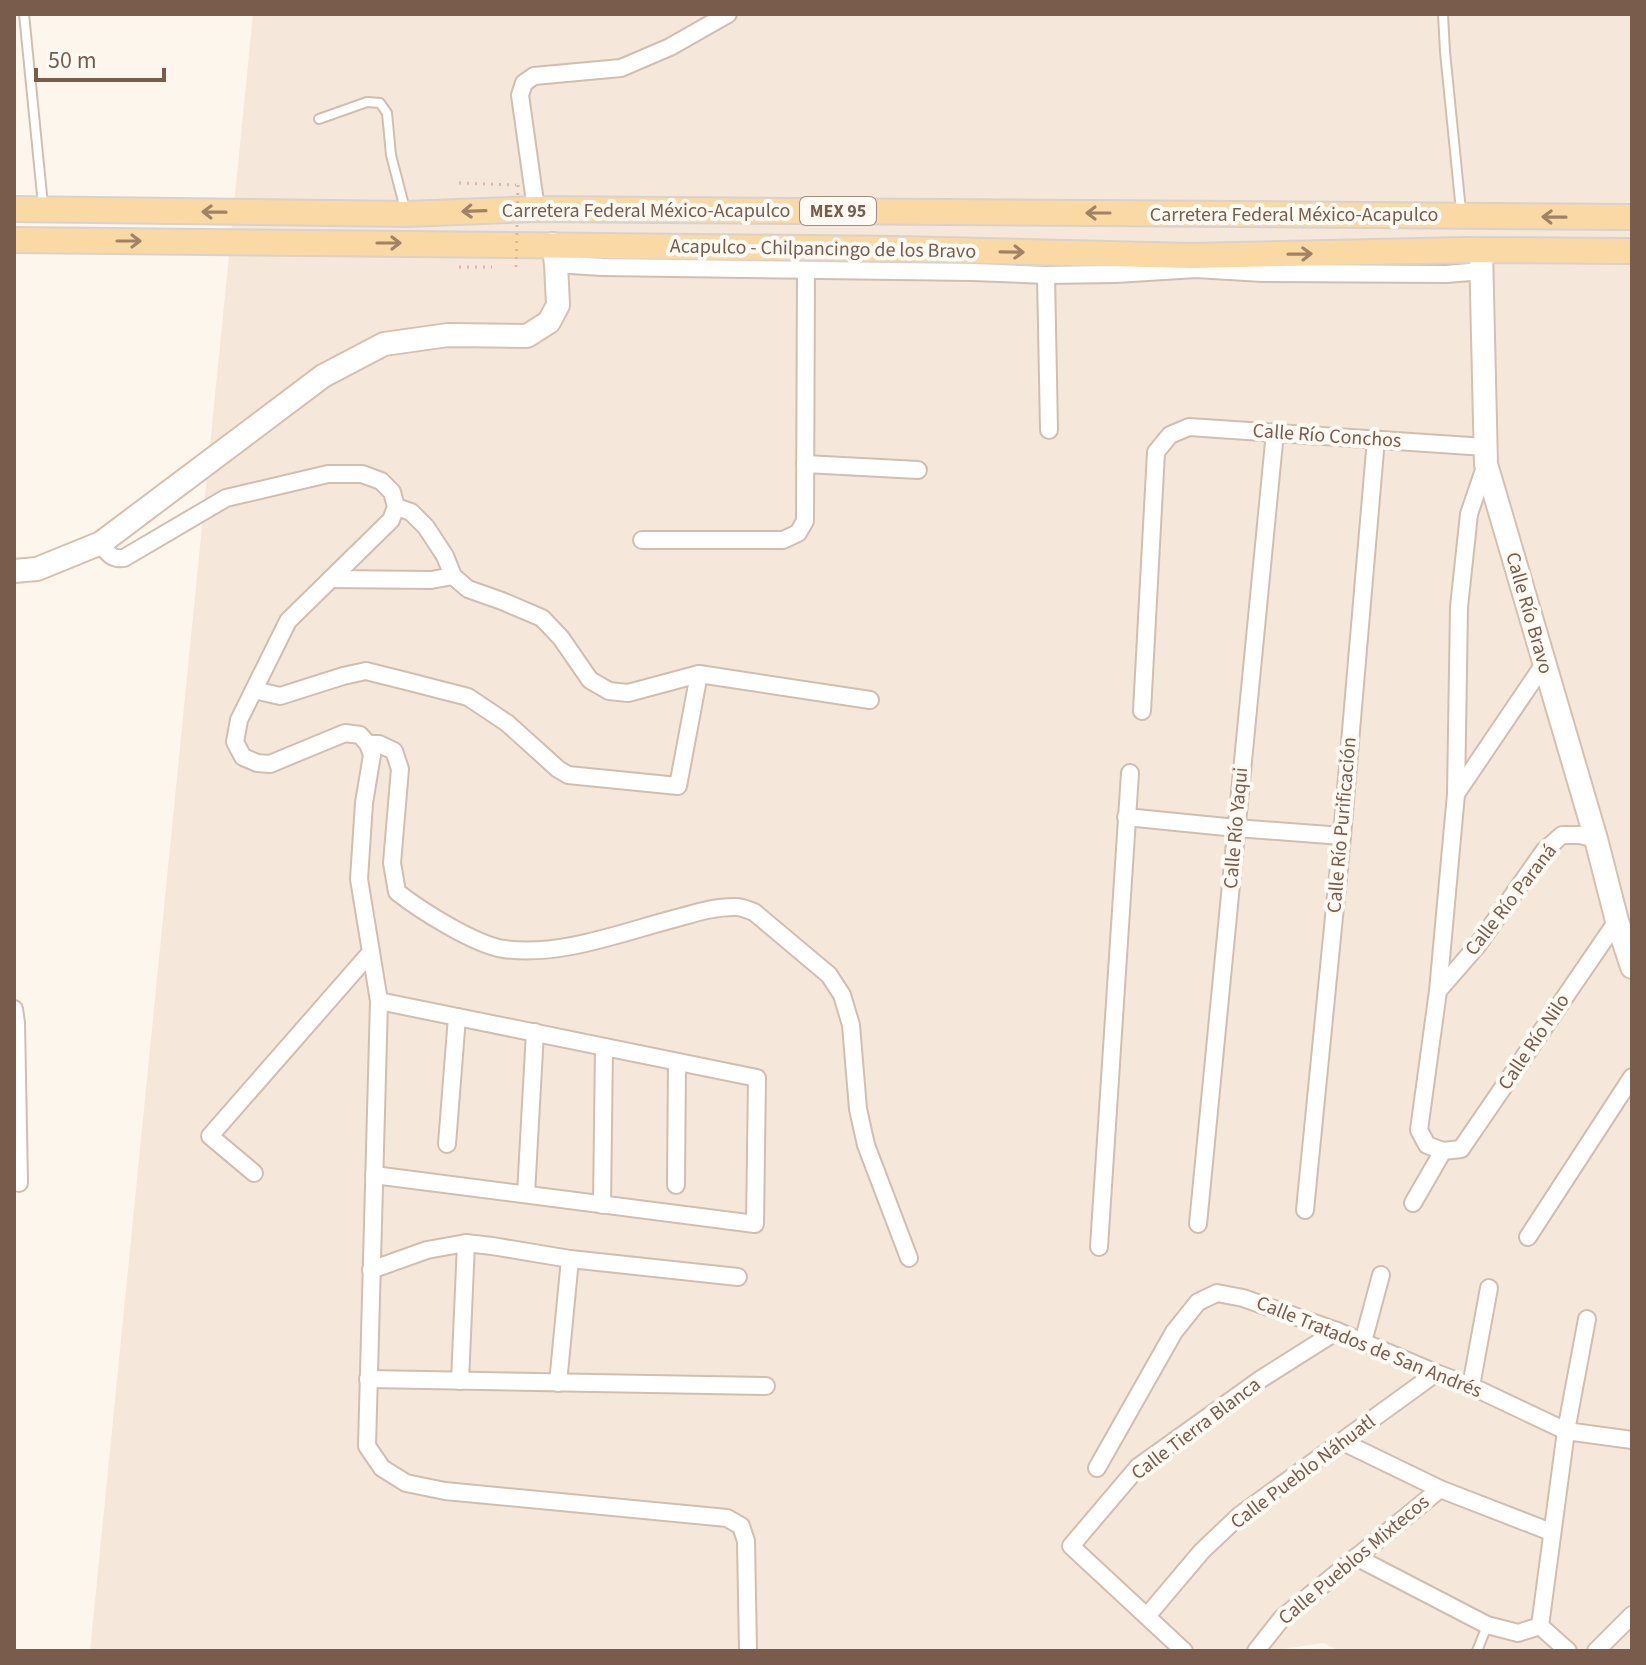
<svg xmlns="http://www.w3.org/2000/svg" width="1646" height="1665" viewBox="0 0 1646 1665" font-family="'Source Sans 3',sans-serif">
<rect width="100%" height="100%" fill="#fdf6ec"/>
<path fill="#f5e8da" d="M253,14h1379v1637h-292l-17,-8 -53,8h-1180z"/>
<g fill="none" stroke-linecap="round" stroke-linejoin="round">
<defs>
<g id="lane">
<path d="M24,14l19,191"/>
<path d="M1443,14l2,38 16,159"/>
<path d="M319,119l48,-17 13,1 7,10 4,42 14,54"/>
<path d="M1477,1651l10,-25"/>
</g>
<g id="street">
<path d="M536,209l-16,-114 4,-12 10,-7 87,-8 49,-21 58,-33"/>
<path d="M556,264l46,3 371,5 73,3 70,-1 80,-5 66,4 184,1 36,-3"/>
<path d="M1046,275l3,155"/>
<path d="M805,464l113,6"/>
<path d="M1486,464l-17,50 -10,93 -3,187 -18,197 -19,139 8,15 16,6 18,-2 156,-228"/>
<path d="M396,507l15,5 15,15 19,29 8,20 15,13 34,12 40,17 19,20 29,42 19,11 19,2 71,-19 171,26"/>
<path d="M642,540h141l15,-7 7,-12 1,-251"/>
<path d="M101,543c6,10 11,17 23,15l102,-60 102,-24h34l19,7 11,11 4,15 -5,13 -103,101 -49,99 -4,22 8,15 14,6 13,1 75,-31 15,2 8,9 4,11 -8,48 -5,76 20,122 -12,445 15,22 24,15 39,8 282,27 14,8 5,15 2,110"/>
<path d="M331,579l100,1 22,-4"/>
<path d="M254,690l26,6 63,-20 23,-5 40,10 62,16 39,26 51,46 10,6 110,11 21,-112"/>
<path d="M1142,711l14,-259 14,-17 19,-8 296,20"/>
<path d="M368,744h11l15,7 6,18 -8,94 5,29c23,18 78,53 107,57 56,8 119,-17 173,-31 18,-5 40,-12 60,-11 5,0 11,3 17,5l75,63 13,20 9,30 7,84 8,36 43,113"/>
<path d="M1456,794l88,-130"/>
<path d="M1126,817l110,11 106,8"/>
<path d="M1438,991l39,-45 67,-95 18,-16h18l16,4"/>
<path d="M14,1009l2,14 3,160"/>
<path d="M447,1144l10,-127"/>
<path d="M254,1173l-44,-37 161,-184"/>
<path d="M374,1175l381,49 2,-146 -378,-77"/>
<path d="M676,1185l1,-123"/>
<path d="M526,1194l9,-162"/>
<path d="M1413,1203l30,-52"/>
<path d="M602,1205l2,-158"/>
<path d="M1305,1210l37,-374 34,-397"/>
<path d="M1198,1224l77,-792"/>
<path d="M1528,1237l104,-160"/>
<path d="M1099,1247l31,-474"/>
<path d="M371,1270l56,-20 39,-7 26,3 78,13 168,18"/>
<path d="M1363,1342l18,-67"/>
<path d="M368,1379l398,7"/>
<path d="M460,1381l6,-138"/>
<path d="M558,1383l12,-124"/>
<path d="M1471,1386l18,-98"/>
<path d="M1343,1442l97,47 111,43"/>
<path d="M1097,1468l77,-136 24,-30 19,-9 26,5 94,33 99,42 35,13 95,45 66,9"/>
<path d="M1356,1557l131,68 31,8 22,-7 28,25"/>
<path d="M1147,1616l55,-65 38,-36 196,-142"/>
<path d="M1540,1626l26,-195 21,-112"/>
<path d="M1184,1651l-113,-105 67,-79 123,-88 76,-48"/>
<path d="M1256,1651l26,-33 158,-129"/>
<path d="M1596,1651l36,-36"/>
</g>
<g id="secondary">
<path d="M1481,250l5,214 110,375 21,82 15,46"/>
<path d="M14,571l23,-2 64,-26 222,-167 61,-32 64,-9 79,1 22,-14 9,-17 -2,-41 -3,-20"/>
</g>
<g id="primary">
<path d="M14,209l392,5 130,-5 1096,8"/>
<path d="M14,240l884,9 293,7 273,-6 168,1"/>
</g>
</defs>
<use href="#lane" stroke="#d1beb0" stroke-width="12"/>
<use href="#street" stroke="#d1beb0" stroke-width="20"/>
<use href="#secondary" stroke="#d6c0b0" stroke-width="26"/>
<use href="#primary" stroke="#dad1cd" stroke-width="28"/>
<g stroke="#d9b8a5" stroke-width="3" stroke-dasharray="2 6" stroke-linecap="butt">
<path d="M459,183l57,2"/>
<path d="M459,267h33"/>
</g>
<use href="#lane" stroke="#fff" stroke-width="8"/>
<use href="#street" stroke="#fff" stroke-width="16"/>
<use href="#secondary" stroke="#fff" stroke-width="22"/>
<use href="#primary" stroke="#fbd9a5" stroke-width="24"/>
<path stroke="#d9b8a5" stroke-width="3" stroke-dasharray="2 6" stroke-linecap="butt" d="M516,267l2,-82"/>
</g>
<defs><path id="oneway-shaft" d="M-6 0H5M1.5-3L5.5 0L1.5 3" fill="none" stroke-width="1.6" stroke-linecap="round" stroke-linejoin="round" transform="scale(2)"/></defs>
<g stroke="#a18267">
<use href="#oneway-shaft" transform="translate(474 211) rotate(178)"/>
<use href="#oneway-shaft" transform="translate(214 212) rotate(-179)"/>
<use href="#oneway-shaft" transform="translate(1098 213) rotate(-180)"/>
<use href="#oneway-shaft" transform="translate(1554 217) rotate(-179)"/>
<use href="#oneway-shaft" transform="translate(129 241)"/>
<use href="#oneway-shaft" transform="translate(389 243)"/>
<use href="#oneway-shaft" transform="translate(1012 252) rotate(1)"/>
<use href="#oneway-shaft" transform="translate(1300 254) rotate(-1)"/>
</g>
<g text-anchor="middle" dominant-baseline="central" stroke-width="8" stroke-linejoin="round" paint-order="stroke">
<rect fill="#fffaf3" stroke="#a28b7f" stroke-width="2" x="800" y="197" width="76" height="28" rx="6"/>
<g font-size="18" font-weight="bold" fill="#7a5c4d">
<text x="838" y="211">MEX 95</text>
</g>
<g font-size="20" fill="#7a5c4d" stroke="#fffaf3">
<text x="646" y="211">Carretera Federal México-Acapulco</text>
<text x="1294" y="215">Carretera Federal México-Acapulco</text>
<text transform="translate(823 249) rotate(1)">Acapulco - Chilpancingo de los Bravo</text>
<text transform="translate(1327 436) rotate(4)">Calle Río Conchos</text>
<text transform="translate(1529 613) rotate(74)">Calle Río Bravo</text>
<text transform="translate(1342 825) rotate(-85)">Calle Río Purificación</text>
<text transform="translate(1236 828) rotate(-85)">Calle Río Yaqui</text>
<text transform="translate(1511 900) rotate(-52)">Calle Río Paraná</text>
<text transform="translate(1534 1042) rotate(-56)">Calle Río Nilo</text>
<text transform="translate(1369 1347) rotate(22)">Calle Tratados de San Andrés</text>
<text transform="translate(1196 1429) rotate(-37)">Calle Tierra Blanca</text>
<text transform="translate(1303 1472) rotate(-37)">Calle Pueblo Náhuatl</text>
<text transform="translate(1354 1560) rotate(-40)">Calle Pueblos Mixtecos</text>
</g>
</g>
<rect width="1646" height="1665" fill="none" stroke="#7a5c4d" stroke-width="32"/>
<path d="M36 68v12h128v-12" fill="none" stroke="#7a5c4d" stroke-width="4"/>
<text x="48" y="68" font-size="24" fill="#7a5c4d" stroke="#fffaf3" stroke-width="6" paint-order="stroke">50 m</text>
</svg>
